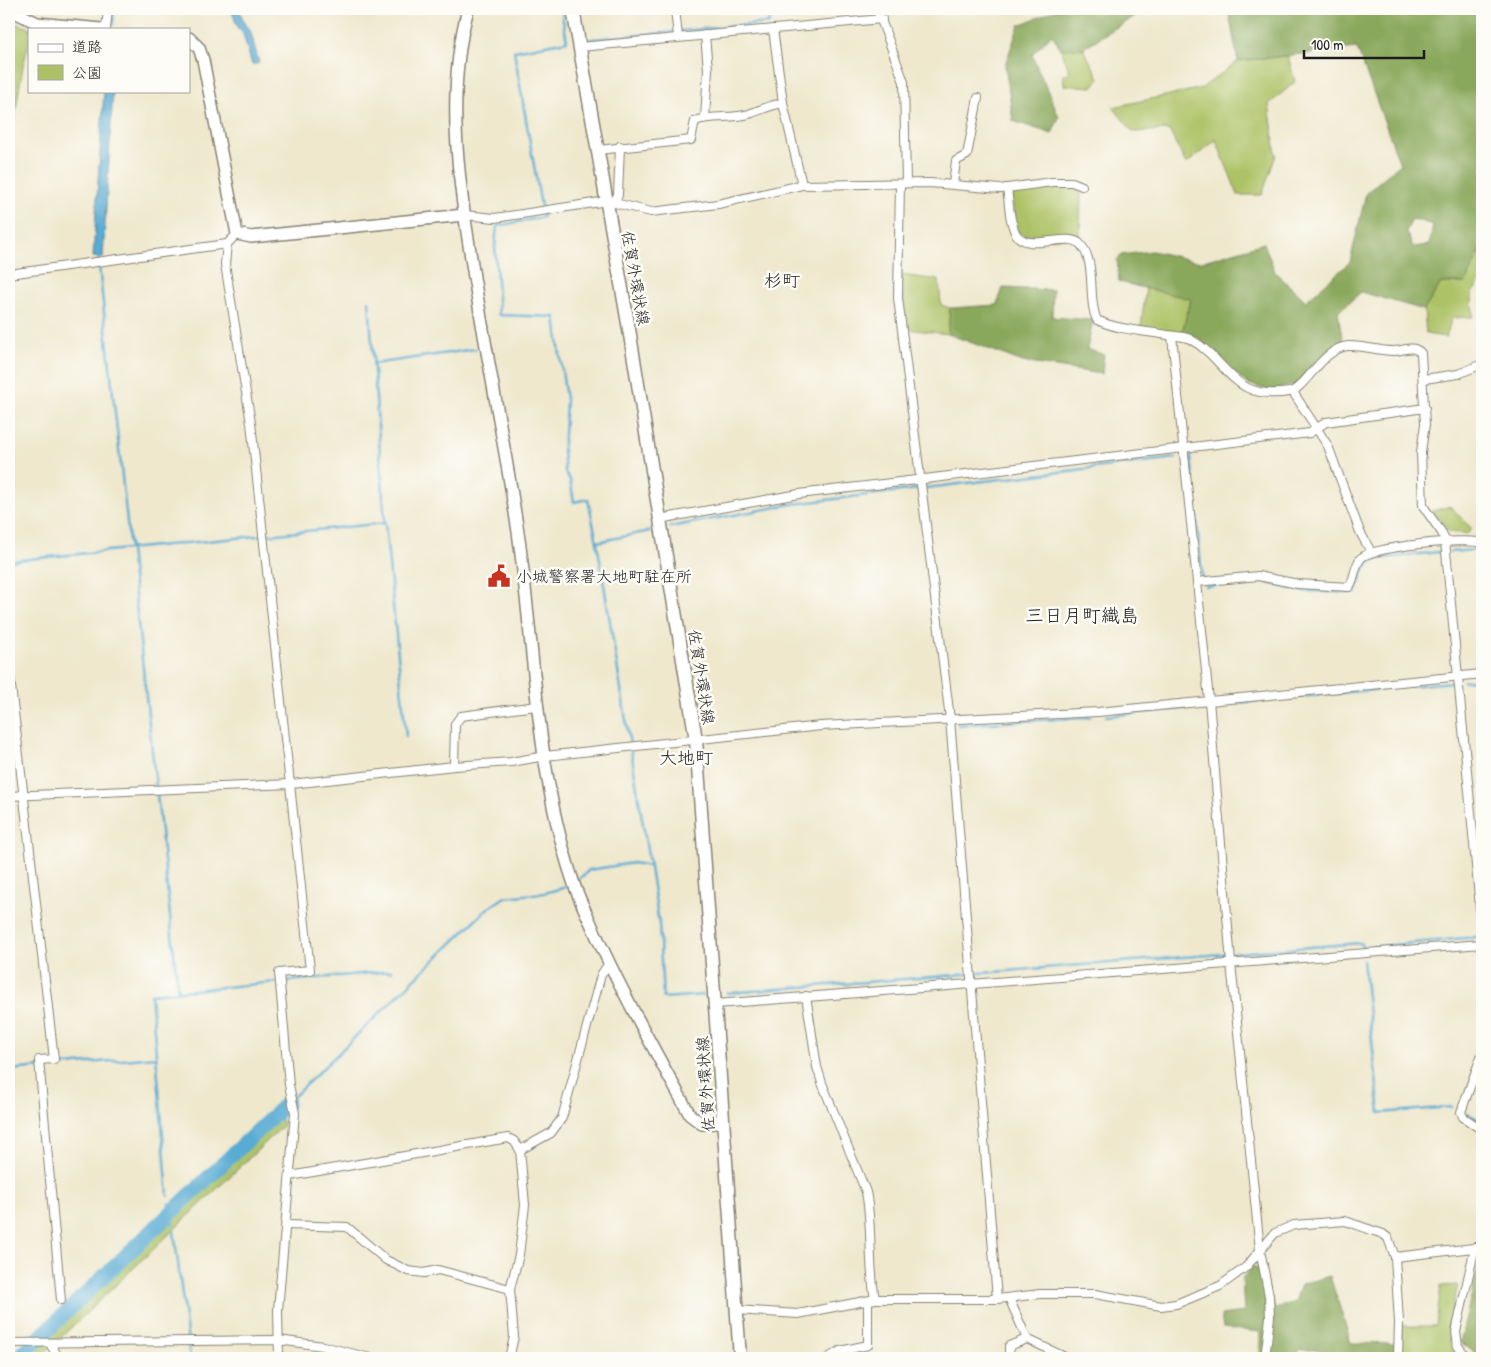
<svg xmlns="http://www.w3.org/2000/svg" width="1491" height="1367" viewBox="0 0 1491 1367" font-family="'Patrick Hand','Klee One',sans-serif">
<rect width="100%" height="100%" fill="#fdfcf7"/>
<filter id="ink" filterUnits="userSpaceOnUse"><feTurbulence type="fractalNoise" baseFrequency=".02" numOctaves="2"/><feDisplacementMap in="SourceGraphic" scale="10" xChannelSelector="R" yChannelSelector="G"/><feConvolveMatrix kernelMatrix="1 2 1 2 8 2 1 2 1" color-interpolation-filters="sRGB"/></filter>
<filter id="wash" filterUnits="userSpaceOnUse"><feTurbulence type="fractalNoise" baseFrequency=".0096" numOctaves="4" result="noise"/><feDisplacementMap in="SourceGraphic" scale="20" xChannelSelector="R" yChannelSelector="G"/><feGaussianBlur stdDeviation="1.12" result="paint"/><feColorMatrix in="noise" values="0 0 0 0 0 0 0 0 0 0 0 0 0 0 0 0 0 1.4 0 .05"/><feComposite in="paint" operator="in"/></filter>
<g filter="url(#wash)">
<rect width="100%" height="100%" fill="#efe8cd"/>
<g fill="#adc266" stroke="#646f41">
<path d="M9,9h8l-5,13 21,7h-4v15l-6,22 -14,86z"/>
<path d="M1083,48l16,30 -7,9 -28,-2 -1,-10 7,-2 -9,-24z"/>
<path d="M1288,56l7,26 -26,22 7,51 -14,40h-24l-22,-55 -30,24 -17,-34 -36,2 -20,-25 89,-19 36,-27z"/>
<path d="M1068,184l13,5 -1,48 -50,2 -12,-7 -8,-42z"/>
<path d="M1482,246v34l-10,13 1,24 -21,1 -6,19 -20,-3 -2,-24 17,-27h24z"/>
<path d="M901,275l38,5 2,25 9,3 -2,26 -41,-5z"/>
<path d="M1146,287l45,12 -9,34 -41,-7z"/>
<path d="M1450,506l22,23 -5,5 -18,-2 -17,-21z"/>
<path d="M281,1117l2,9 -244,232h-11z"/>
<path d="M1458,1285c-4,21 -19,59 3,73h-65l3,-32h37l5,-40z"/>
</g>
<g fill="#8aa85b" stroke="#53623c" fill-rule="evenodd">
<path d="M1058,9h84l1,2 -60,37 -22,1 -9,-15 -20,21 27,62 -7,17 -39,-13 -8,-56 14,-40z"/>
<path d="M1228,9h254v237l-17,37h-24l-17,27 -63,-18 -23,20 5,31 -23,14 -23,27 -27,7 -24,-8 -48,-45 -16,-5 9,-34 -72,-17 -2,-22 4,-5 31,-4 48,11 64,-19 11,29 31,29 44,-39 16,-69 34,-29 -43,-116 -119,13zM1412,219l21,6 -4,20 -16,2 -7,-15z"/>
<path d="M1003,288l50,2 -1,27 41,3 -6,29 17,6 -2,19 -79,-12 -75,-28 2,-26 47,-3z"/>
<path d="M1481,1255l1,87 -4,13 -18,-13z"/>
<path d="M1253,1266l8,4 14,38 20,-6 6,-18 29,-8 21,67 46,1 -1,14h-58l-15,-8h-24v8h-39v-26l-37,-4 -2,-13 23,-3 -2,-33z"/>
</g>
<g fill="#58abd3" stroke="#3a6478">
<path d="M231,9h8l6,16 5,4 9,34 -7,2 -9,-31 -5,-5z"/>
<path d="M104,91h9l-10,167 -10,-1z"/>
</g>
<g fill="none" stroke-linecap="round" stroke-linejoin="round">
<g stroke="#58abd3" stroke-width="2.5">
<path d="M561,9l6,32 -53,10 29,166 -46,9 -2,20 4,69 56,2 11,83 -3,51 2,21 5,8 4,22 14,-3 9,43 62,381 4,75 41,-3"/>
<path d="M113,24l1,-15"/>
<path d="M680,31l89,-8 -1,-14"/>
<path d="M591,39l83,-7"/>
<path d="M98,257l58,530"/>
<path d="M369,301l16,222 21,213"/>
<path d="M373,364l103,-15"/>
<path d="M1191,456l11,121"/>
<path d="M670,527l123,-23 383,-46"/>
<path d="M597,542l53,-11"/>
<path d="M1450,552l25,-2 7,3"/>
<path d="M9,561l376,-38"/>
<path d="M1206,586l54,-5 41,10 55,2 9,-27 10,-7 64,-7"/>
<path d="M1463,681l19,-2"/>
<path d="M1217,705l235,-23"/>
<path d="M1106,716l94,-9"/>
<path d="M958,725l132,-8"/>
<path d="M157,794l21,197"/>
<path d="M577,881l12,-11 44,-7 17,3"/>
<path d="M1363,961l17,152 72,-6"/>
<path d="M727,993l634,-50 1,5 114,-11"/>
<path d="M9,1070l147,-13"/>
<path d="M287,1103l200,-194 18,-12 39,-4 26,-7"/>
<path d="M1467,1114l15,7"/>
<path d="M168,1196l-17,-202 241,-23"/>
<path d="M169,1203l4,21"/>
<path d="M174,1231l16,127"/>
</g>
<path stroke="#58abd3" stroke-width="15" d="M18,1358l269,-255"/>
</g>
</g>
<g filter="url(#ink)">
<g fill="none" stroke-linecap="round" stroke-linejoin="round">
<defs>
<g id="street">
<path d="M675,9l3,28"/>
<path d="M877,9l27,73 2,101"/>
<path d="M106,29l2,-20"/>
<path d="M773,29l10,74 19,82"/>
<path d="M580,47l302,-28"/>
<path d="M705,118l3,-48 -3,-35"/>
<path d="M598,150l93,-10 4,-19c17,-6 37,-2 54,-7 12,-4 21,-9 34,-11"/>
<path d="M900,184l-2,114 52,421 47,580"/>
<path d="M953,184l3,-23 11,-6 11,-57"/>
<path d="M1007,188c2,14 2,34 9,46 13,20 53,-4 65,11 16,18 6,55 16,75 21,10 48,11 71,15 7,1 16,1 22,4 40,22 40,62 99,53 16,-2 33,-44 59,-46 14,-1 30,5 45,5 11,0 19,-7 28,2l4,71 -4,28 2,54 19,27 3,8 37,387"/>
<path d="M614,201l4,-6 2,-49"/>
<path d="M464,215l31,3 112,-17 44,11 67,-8 84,-19 128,-2 70,6 52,-7h20l10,4"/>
<path d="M237,234l-10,10 -2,20 26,159 59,547 -31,3 10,112 6,28 -17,197 1,48"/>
<path d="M9,274l218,-30"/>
<path d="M1482,299l-2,5 2,4"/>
<path d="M1172,336l37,364 22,263 29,287 9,46 1,21 -5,41"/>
<path d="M1424,379l34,-5 24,-10"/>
<path d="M1293,392l35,54 32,86 11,20"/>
<path d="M659,519l140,-25 511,-61 16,-11 99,-14"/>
<path d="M1197,582l61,-6 40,8 51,3c6,-8 5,-21 12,-29 10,-11 106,-21 121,-15"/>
<path d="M9,669l45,390 -15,1 22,240"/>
<path d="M454,766l1,-42 6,-8 75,-10"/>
<path d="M9,796l282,-12 163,-18 57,-4 34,-6 276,-30 277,-14 384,-38"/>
<path d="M806,996l11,71 5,16 44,109c7,36 2,72 9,107"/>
<path d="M716,1004l766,-60"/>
<path d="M1482,1054l-21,58 2,5 19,13"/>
<path d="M290,1176l218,-38 6,3 6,9"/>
<path d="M286,1225l61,2 39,33 22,11 16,2 14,-3 72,19"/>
<path d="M1395,1257l4,65 -1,36"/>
<path d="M1009,1298l18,41 40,19"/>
<path d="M737,1310l61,4 77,-15h122l43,-5h55l66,12 15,-2 44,-18 26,-19 29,-34 19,-8 51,-4 38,13 5,4 7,19 87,-10"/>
<path d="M9,1343l269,-3 45,6 47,12"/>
<path d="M50,1344l9,14"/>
<path d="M509,1358l5,-21 -4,-48 9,-34 6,-50 -5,-55 31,-17 11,-15 39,-143 8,-12"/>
<path d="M721,1358l19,-2"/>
<path d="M828,1358l12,-7 28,-6v-44"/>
<path d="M1009,1358v-12l18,-7"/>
<path d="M1467,1358l-9,-12 -2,-14 19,-85"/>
</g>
<g id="secondary">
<path d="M9,9l28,14 64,6"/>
<path d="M468,9c-24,89 -8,179 6,268 14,85 31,170 44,255 17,116 17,234 54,346 5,17 13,32 20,48 29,65 64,127 98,189l12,9 12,-1 9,-5"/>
<path d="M189,38l10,10 4,12 34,174 14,3 213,-22"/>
</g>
<path id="primary" d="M573,9l57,326 66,405 44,618"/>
</defs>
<use href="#street" stroke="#868274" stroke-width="10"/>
<use href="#secondary" stroke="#868274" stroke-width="14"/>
<use href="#primary" stroke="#868274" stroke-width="15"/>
<use href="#street" stroke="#fff" stroke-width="8"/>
<use href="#secondary" stroke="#fff" stroke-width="11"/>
<use href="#primary" stroke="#fff" stroke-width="12"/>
</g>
</g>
<defs>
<symbol id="civic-bare" viewBox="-9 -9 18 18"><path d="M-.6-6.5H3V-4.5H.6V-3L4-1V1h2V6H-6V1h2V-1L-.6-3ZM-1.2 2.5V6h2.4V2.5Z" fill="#c8321e" stroke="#fdfcf7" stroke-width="2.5" paint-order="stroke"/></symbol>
</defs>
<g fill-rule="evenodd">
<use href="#civic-bare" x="483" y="560" width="32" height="32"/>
</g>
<g text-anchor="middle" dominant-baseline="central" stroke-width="5" stroke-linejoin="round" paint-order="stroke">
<g font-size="16" fill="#1c1c1c" stroke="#fdfcf7">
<text transform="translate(636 278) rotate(80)">佐賀外環状線</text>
<text transform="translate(702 677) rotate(81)">佐賀外環状線</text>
<text transform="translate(705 1084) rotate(-94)">佐賀外環状線</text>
</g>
<g font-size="16" fill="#1c1c1c" stroke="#fdfcf7" text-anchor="start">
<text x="516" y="576">小城警察署大地町駐在所</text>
</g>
<g font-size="18" fill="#1c1c1c" stroke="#fdfcf7">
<text x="782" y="280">杉町</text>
<text x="686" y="757">大地町</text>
</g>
<g font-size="19" fill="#1c1c1c" stroke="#fdfcf7">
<text x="1082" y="615">三日月町織島</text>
</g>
</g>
<rect width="1491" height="1367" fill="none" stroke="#fdfcf7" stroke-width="30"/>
<rect x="28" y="28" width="162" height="65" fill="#fdfcf7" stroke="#a3a29f"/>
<rect x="38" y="44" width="25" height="8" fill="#ffffff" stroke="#a3a29f"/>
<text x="72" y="52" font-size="15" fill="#1c1c1c">道路</text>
<rect x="38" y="65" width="25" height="15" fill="#adc266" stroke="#a3a29f"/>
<text x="72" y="78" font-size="15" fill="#1c1c1c">公園</text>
<path d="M1304 50v8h120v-8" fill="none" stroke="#1c1c1c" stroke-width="2.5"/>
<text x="1311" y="50" font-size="15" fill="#1c1c1c" stroke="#fdfcf7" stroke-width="4" paint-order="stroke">100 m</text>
</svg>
